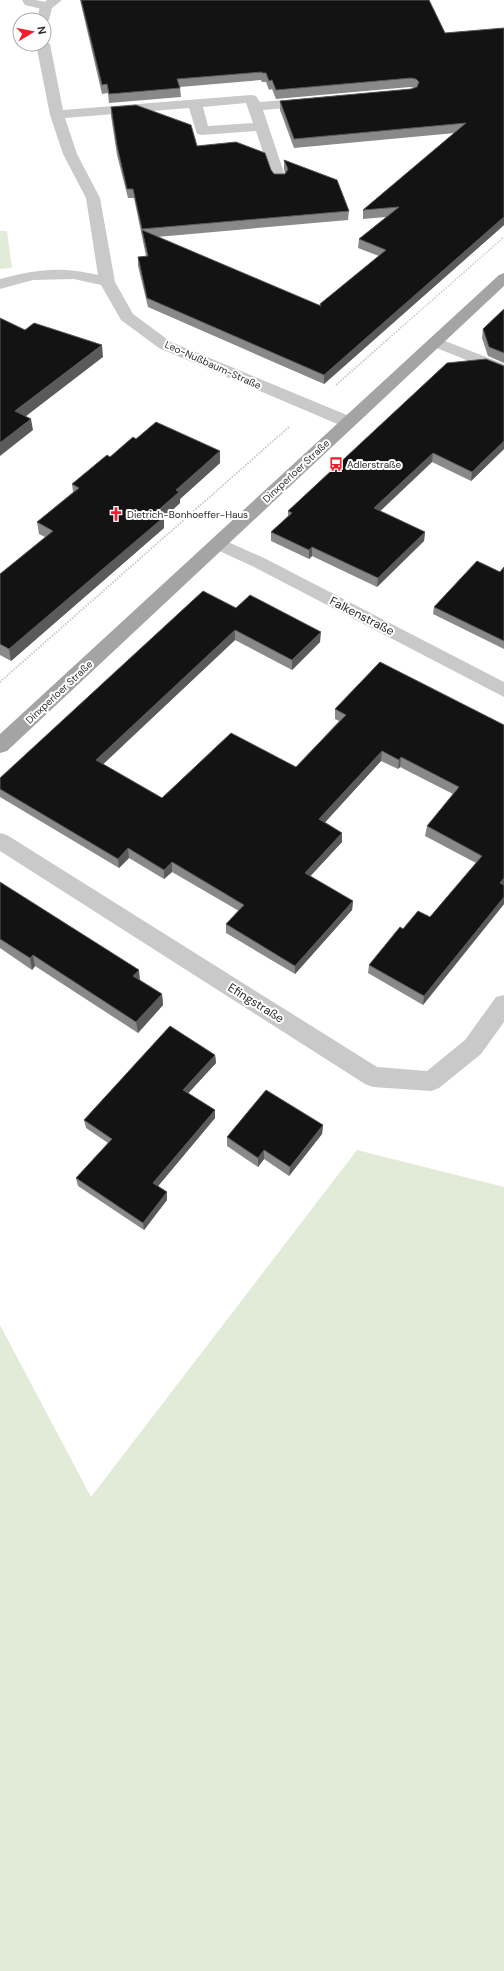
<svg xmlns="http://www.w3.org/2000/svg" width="504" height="1971" viewBox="0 0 504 1971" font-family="'DM Sans',sans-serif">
<rect width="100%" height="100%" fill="#fff"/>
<g fill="#e2ebd7">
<path d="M0,231h7l5,37 -12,1z"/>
<path d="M357,1150l147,37v784h-504v-646l91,172z"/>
</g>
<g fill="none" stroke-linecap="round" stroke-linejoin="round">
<path stroke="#c9c9c9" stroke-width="1.5" stroke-dasharray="1.5 1.5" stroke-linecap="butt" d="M387,340l117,-103"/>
<g stroke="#c9c9c9" stroke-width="2" stroke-dasharray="1.5 1.5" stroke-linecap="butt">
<path d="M336,385l52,-46"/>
<path d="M0,682l289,-255"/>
</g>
<path fill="#c9c9c9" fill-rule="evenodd" d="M22,0h14l14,3 2,3 -6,4 -21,-5z"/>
<g fill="#c9c9c9" fill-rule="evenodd">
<path d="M47,0h15l-10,8 -3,12 -5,4v-4h-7l3,-14z"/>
<path d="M44,40l6,4 13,66 188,-15 5,1 4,6 50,-4 5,1 2,3 -2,3 -5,1 -47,4 23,69 -2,3h-10l-2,-3 -16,-48 -54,4 -5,-1 -8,-26 -124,10 12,36 23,44 15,84 18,32 38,28 183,76 2,4 -2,4 -6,1 -6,-1 -183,-78 -38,-28 -20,-35 -27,-6 -41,1 -33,9v-10c37,-10 60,-13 98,-4l-12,-77 -23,-44 -13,-39 -14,-71h8zM246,103l7,20 -45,3 -5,-19z"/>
<path d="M435,337l69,27v11l-75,-30 -2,-3 2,-3z"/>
<path d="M219,538l45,20 240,124v15l-252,-131 -39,-18 -3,-4 3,-4z"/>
<path d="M0,833l7,2 370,232 50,4 38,-31 31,-43 8,-2v27l-23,32 -42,34 -8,3 -58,-4 -8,-3 -365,-233z"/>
</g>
<path fill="#a4a4a4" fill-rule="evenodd" d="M504,273v13l-497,465 -7,2v-19l499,-459z"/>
</g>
<g fill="#898989">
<path d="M80,0h349l75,225 -180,159 -176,-77 -10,-41v-9l8,-1 -12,-58h-6l-11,-43 -6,-39v-9l86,39 74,24 3,4h11l-1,-5v-9l65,51 -1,9 -191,17 163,69v-2l59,-48 -21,-8 1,-9 27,-22 -23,2v-9l92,-77 -161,15 -14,-38v-9l131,-12 4,-1 -5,-1 -134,12 -4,-10 -3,1 -3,-8h-4l-1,-2 -81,7 1,10 -72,6 -1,-10 -6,1z"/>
<path d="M504,309v54l-16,-7 -6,-18 1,-9z"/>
<path d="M504,366v83l-33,32 -39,-19 -52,49 45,21 -1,9 -47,46 -65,-31 -3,3 -38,-18v-9l17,-16v-5z"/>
<path d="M136,439l84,24 -40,36v4l-16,15v10l-153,133 -11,-6v-81l45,-37 -6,-3 -2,-12 36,-30 -1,-8z"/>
<path d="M504,567v82l-71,-35 1,-7 66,-35z"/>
<path d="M236,608l84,34 -28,28 -57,-30 -132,124 59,34 134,-31 43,-46 -4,-2v-10l169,16v179l-81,101 -55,-32 1,-8 34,-36 27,-12 46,-54 -51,-27 2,-10 26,-32 -53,-27 -2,2 -17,-8 -56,61 17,11v9l-32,34 43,25 -1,9 -57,64 -69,-41v-9l13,-13 -67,-39 -8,7 -35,-21 -10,10 -119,-71v-19z"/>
<path d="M0,882l140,98 22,14 1,11 -25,28 -103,-67 -3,4 -32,-22z"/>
<path d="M215,1055l1,8 -28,30 27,17v8l-57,68 9,14 -23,30 -66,-44 -2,-8 32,-35 -22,-15 -2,-8z"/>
<path d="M323,1125l-1,9 -33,42 -25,-17 -6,8 -31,-21v-9z"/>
</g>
<g fill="#5a5a5a">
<path d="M504,217v8l-180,159v-9z"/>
<path d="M102,345l1,12 -86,66 -2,-12z"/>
<path d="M31,419l2,11 -33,26v-13z"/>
<path d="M504,441v8l-33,32 1,-9z"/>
<path d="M220,451v12l-40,36v4l-16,15v10l-153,133 -2,-12 146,-136 21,-23z"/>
<path d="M433,453l-1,9 -59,56 1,-10z"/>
<path d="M425,532l-1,9 -47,46 1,-9z"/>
<path d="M312,547v9l-3,3v-9z"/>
<path d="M235,630v10l-138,130 -1,-10z"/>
<path d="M321,632l-1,10 -28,28v-10z"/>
<path d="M382,751l-1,10 -62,68v-10z"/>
<path d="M401,757l-1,10 -2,2 1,-9z"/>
<path d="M342,833v9l-37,40v-9z"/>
<path d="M128,848l1,10 -10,10 -1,-9z"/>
<path d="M172,862v10l-8,7v-9z"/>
<path d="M504,878v7l-6,7 2,-9z"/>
<path d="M504,897v7l-81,101 1,-9z"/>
<path d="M353,901l-1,9 -57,64v-8z"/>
<path d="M33,955l2,11 -3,4 -2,-12z"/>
<path d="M139,970l1,11 -7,-5z"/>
<path d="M162,994l1,11 -25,28 -2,-11z"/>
<path d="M215,1055l1,8 -32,35 -1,-8z"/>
<path d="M215,1110v8l-61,73 -1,-8z"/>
<path d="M323,1125l-1,9 -33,42 1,-9z"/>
<path d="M264,1150v9l-6,8v-9z"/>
<path d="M167,1192v8l-23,30 -1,-7z"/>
</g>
<g fill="#131313" stroke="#5a5a5a">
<path d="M81,0h348l16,33 59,-5v189l-180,158 -177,-77 -9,-41 10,-1 -6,-26 179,76 -1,-2 66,-54 -27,-11 40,-32 -36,3 103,-87 -172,16 -14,-38 131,-12 6,-2 2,-5 -3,-3 -5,-1 -135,12 -4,-10 -3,1 -3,-8h-4v-1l-85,7 3,9 -71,6 -2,-10 -5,1z"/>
<path d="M136,105l55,20 6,21 39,-4 29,11 6,17 3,4h11l3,-5 -4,-9 53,20 12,31 -207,18 -9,-40h-6l-10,-43 -6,-39z"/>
<path d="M504,309v44l-15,-6 -6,-18z"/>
<path d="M0,318l25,12 9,-7 68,22 -87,66 16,8 -31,24z"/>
<path d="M486,359l18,7v75l-32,31 -39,-19 -59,55 51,24 -47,46 -66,-31 -3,3 -38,-18 21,-19 -4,-2 159,-148z"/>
<path d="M156,422l64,29 -44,39 3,2 -24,21 9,4 -155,132 -9,-5v-70l53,-43 -16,-9 42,-34 -7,-4 35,-29 3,2 23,-20 3,2z"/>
<path d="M477,561l23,11 4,-5v74l-70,-34z"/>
<path d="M203,591l33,17 14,-13 71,37 -29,28 -57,-30 -139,130 66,38 69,-65 65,34 50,-52 -11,-6 45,-47 124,63v153l-4,5 4,2v12l-80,99 -55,-31 31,-38 3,2 15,-18 12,6 52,-61 -55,-30 32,-39 -58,-30 -2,3 -17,-9 -63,68 23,14 -37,40 48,28 -58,65 -69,-42 18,-19 -72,-43 -8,8 -36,-22 -10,11 -118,-70v-11z"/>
<path d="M0,882l139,88 -6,6 29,18 -26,28 -103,-67 -3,3 -30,-19z"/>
<path d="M170,1026l45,29 -32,35 32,20 -62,73 14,9 -24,31 -67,-45 36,-39 -28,-19z"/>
<path d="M266,1090l57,35 -33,42 -26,-17 -6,8 -31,-21z"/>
</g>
<defs>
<symbol id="bus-bare" viewBox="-9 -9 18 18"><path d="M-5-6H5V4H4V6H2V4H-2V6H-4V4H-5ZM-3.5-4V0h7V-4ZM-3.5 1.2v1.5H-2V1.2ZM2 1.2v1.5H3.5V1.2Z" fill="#f41c2c" stroke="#fff" stroke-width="2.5" paint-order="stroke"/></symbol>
<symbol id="church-bare" viewBox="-9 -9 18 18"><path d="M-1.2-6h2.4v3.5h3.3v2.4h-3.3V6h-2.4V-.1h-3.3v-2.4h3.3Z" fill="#f41c2c" stroke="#fff" stroke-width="2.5" paint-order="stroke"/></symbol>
</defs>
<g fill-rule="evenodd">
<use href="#bus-bare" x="326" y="454" width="20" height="20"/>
<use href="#church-bare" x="106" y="504" width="20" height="20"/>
</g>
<g text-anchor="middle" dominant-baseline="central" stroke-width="4" stroke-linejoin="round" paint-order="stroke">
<g font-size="10" fill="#2c2c2c" stroke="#fff">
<text transform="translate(213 365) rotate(24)">Leo-Nußbaum-Straße</text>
<text transform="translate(296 471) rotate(-43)">Dinxperloer Straße</text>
<text transform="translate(59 692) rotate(-43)">Dinxperloer Straße</text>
</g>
<g font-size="10" fill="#2c2c2c" stroke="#fff" text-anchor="start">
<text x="347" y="464">Adlerstraße</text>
<text x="127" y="514">Dietrich-Bonhoeffer-Haus</text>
</g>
<g font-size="12" fill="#2c2c2c" stroke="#fff">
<text transform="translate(362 616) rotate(27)">Falkenstraße</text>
<text transform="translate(256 1003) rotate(32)">Efingstraße</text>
</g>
</g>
<g transform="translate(32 32) rotate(80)"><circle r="19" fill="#ffffff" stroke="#ababab"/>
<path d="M0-3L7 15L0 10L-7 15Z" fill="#f41c2c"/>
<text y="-6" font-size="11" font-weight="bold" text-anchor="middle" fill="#2c2c2c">N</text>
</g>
</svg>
